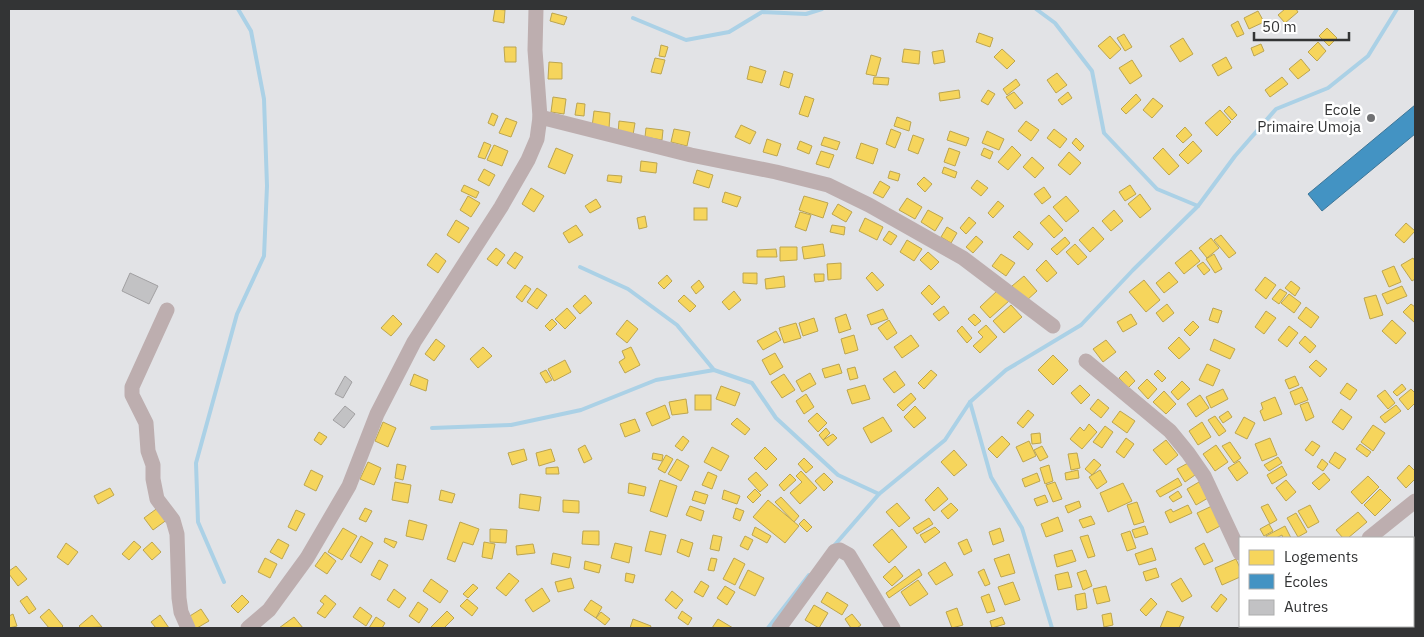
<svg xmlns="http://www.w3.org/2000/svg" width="1424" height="637" viewBox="0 0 1424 637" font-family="'IBM Plex Sans',sans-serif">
<rect width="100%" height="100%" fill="#e2e3e6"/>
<g fill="#f6d55c" stroke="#bca550">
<path d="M495,9l10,1 -1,13 -11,-2z"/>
<path d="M1285,9h11l2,3 -13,11 -7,-8z"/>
<path d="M1258,11l6,11 -15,7 -5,-11z"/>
<path d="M552,13l15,4 -3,8 -14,-4z"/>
<path d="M1238,21l6,13 -7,3 -6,-12z"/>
<path d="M1327,28l10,10 -8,8 -10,-10z"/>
<path d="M979,33l14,5 -3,9 -14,-5z"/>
<path d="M1124,34l8,13 -7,4 -8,-13z"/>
<path d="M1110,36l11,13 -11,10 -12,-13z"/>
<path d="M1183,38l10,16 -13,8 -10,-16z"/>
<path d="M1318,42l8,9 -9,10 -9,-9z"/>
<path d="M1261,44l3,7 -10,5 -3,-8z"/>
<path d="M661,45l7,2 -3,10 -6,-1z"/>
<path d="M504,47h12v15h-11z"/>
<path d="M904,49l16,2 -1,13 -17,-2z"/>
<path d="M1002,49l13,12 -8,8 -13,-12z"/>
<path d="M943,50l2,12 -11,2 -2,-12z"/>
<path d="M871,55l10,3 -5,18 -10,-2z"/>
<path d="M1226,57l6,11 -14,8 -6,-11z"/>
<path d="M655,58l10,2 -4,14 -10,-2z"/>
<path d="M1301,59l9,11 -12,9 -9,-10z"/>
<path d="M1132,60l10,16 -12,8 -11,-16z"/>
<path d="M549,62l13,1v16h-14z"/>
<path d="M750,66l16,5 -4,12 -15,-4z"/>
<path d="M784,71l9,3 -4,14 -9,-3z"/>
<path d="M1057,73l10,12 -11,8 -9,-13z"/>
<path d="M874,77l15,1 -1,7 -15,-1z"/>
<path d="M1282,77l6,7 -18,13 -5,-7z"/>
<path d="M1016,79l4,6 -13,10 -4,-6z"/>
<path d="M959,90l1,8 -20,3 -1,-8z"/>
<path d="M988,90l7,4 -7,11 -7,-4z"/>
<path d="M1014,92l9,11 -8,6 -9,-12z"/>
<path d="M1068,92l4,6 -10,7 -4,-5z"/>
<path d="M1136,94l5,6 -15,14 -5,-5z"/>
<path d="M805,96l9,3 -6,18 -9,-3z"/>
<path d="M553,97l13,2 -2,15 -13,-2z"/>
<path d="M1153,98l10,8 -11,12 -9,-8z"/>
<path d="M577,103l8,1 -1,12 -9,-1z"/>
<path d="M1229,106l8,9 -5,5 -8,-9z"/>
<path d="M1220,110l11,12 -14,14 -12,-13z"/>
<path d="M594,111l16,2 -1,16 -17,-2z"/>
<path d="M492,113l6,3 -4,10 -6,-3z"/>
<path d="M897,117l14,5 -2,9 -15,-5z"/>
<path d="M506,118l11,4 -6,15 -12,-4z"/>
<path d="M619,121l16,2 -2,12 -15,-2z"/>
<path d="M1026,121l13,9 -8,11 -13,-10z"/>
<path d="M741,125l15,7 -6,12 -15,-7z"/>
<path d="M1185,127l7,8 -9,8 -7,-7z"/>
<path d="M646,128l17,2 -1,10 -17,-3z"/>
<path d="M674,129l16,3 -3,14 -16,-4z"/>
<path d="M891,129l10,4 -6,15 -9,-4z"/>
<path d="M1054,129l13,10 -7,9 -13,-10z"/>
<path d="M950,131l19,7 -3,8 -19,-6z"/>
<path d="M987,131l17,8 -5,11 -17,-7z"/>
<path d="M913,135l11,4 -6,15 -10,-4z"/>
<path d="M824,137l16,5 -3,8 -16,-5z"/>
<path d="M1076,138l8,8 -4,5 -8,-8z"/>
<path d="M767,139l14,5 -4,12 -14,-4z"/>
<path d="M800,141l12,5 -3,8 -12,-5z"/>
<path d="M1193,141l9,10 -14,13 -9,-9z"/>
<path d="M484,142l7,3 -6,14 -7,-2z"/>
<path d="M861,143l17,6 -5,15 -17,-6z"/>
<path d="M494,145l14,6 -6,15 -15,-6z"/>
<path d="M1012,146l9,9 -13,15 -10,-8z"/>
<path d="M556,148l17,7 -8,19 -17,-7z"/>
<path d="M949,148l11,4 -5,14 -11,-4z"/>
<path d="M984,148l9,4 -3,7 -9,-4z"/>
<path d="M1163,148l16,18 -10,9 -16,-17z"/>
<path d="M821,151l13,4 -5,13 -13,-4z"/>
<path d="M1069,152l12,11 -11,12 -12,-10z"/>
<path d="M1032,157l12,11 -9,10 -12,-11z"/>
<path d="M641,161l16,2 -1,10 -16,-2z"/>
<path d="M944,167l13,5 -2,6 -13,-5z"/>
<path d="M484,169l11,6 -6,11 -11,-6z"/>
<path d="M697,170l16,5 -4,13 -16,-5z"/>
<path d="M890,171l10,3 -2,7 -10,-3z"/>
<path d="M608,175l14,1 -1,7 -14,-2z"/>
<path d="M924,177l8,7 -7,8 -8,-8z"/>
<path d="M977,180l11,8 -7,8 -10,-8z"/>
<path d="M880,181l10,6 -7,11 -10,-5z"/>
<path d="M464,185l15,7 -3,6 -15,-7z"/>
<path d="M1130,185l6,9 -11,7 -6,-9z"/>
<path d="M1044,187l7,10 -9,7 -8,-10z"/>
<path d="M531,188l13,8 -10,16 -12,-8z"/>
<path d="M725,192l16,5 -4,10 -15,-5z"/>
<path d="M1140,194l11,15 -11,9 -12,-14z"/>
<path d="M468,196l12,7 -9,14 -11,-7z"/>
<path d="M804,196l24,7 -5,15 -24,-8z"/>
<path d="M1066,196l13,15 -13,11 -13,-15z"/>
<path d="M907,198l15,9 -7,12 -16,-9z"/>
<path d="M596,199l5,8 -11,6 -5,-7z"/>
<path d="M998,201l6,5 -11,12 -5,-5z"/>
<path d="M838,204l14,8 -6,10 -14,-8z"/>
<rect x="694" y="208" width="13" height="12"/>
<path d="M928,210l15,8 -8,13 -14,-9z"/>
<path d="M1114,210l9,11 -12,10 -9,-10z"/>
<path d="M800,212l11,3 -5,16 -11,-4z"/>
<path d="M1049,215l14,15 -9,8 -14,-15z"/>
<path d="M645,216l2,11 -8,2 -2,-11z"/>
<path d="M969,217l7,6 -10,11 -6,-6z"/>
<path d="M865,218l18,9 -6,13 -18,-9z"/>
<path d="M456,220l13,8 -10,15 -12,-8z"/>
<path d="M1406,223l9,8 -11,12 -9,-8z"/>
<path d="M576,225l7,10 -14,8 -6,-10z"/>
<path d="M832,225l13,2 -1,8 -14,-3z"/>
<path d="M947,227l10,6 -6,10 -10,-6z"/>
<path d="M1093,227l11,12 -14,13 -11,-12z"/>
<path d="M889,231l8,5 -6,9 -8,-5z"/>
<path d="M1019,231l14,13 -5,6 -15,-13z"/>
<path d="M1221,235l15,18 -7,5 -15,-18z"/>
<path d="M976,236l7,6 -10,11 -7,-6z"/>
<path d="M1065,237l5,6 -13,12 -6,-6z"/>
<path d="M1211,238l8,10 -12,10 -8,-10z"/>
<path d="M907,240l15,9 -8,12 -14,-9z"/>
<path d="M823,244l2,12 -21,3 -2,-12z"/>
<path d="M1075,244l12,13 -9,8 -12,-13z"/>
<path d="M780,247h17v13l-17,1z"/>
<path d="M496,248l9,7 -8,11 -10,-7z"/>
<path d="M776,249l1,8h-20v-7z"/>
<path d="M1191,250l9,11 -16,13 -9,-11z"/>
<path d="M515,252l8,5 -8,12 -8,-6z"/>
<path d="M928,252l11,10 -8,8 -11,-10z"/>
<path d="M436,253l10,8 -8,12 -11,-8z"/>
<path d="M1001,254l14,9 -9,13 -14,-10z"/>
<path d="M1214,254l8,15 -7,4 -9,-14z"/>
<path d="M1413,258l2,3v18l-3,2 -11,-16z"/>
<path d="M1046,260l11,13 -10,9 -11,-12z"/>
<path d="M1203,262l7,8 -6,5 -7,-9z"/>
<path d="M841,263v16l-13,1 -1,-16z"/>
<path d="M1394,266l7,16 -12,5 -7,-16z"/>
<path d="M872,272l12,13 -7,6 -11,-13z"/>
<path d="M1169,272l9,10 -14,11 -8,-10z"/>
<path d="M743,273h14v11l-14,-1z"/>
<path d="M814,274h10v7l-9,1z"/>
<path d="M667,275l5,6 -8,8 -6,-6z"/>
<path d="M784,276l1,11 -19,2 -1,-10z"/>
<path d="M1024,276l13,15 -11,10 -14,-15z"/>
<path d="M1265,277l11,8 -10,14 -11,-9z"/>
<path d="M699,280l5,7 -8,7 -5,-7z"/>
<path d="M1144,280l16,20 -14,12 -17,-20z"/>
<path d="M1291,281l9,7 -5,8 -10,-8z"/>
<path d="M525,285l6,4 -9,13 -6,-5z"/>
<path d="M929,285l11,12 -8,8 -11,-12z"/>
<path d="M1402,286l5,10 -20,8 -5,-10z"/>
<path d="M537,288l10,7 -10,14 -10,-7z"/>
<path d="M1280,289l7,4 -8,11 -7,-5z"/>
<path d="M998,290l11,11 -19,17 -10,-11z"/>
<path d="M734,291l7,9 -12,10 -7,-8z"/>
<path d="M1289,294l12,9 -7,10 -13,-10z"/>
<path d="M585,295l7,8 -12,11 -7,-8z"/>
<path d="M684,295l12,11 -6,6 -12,-11z"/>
<path d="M1376,295l7,20 -13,4 -6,-21z"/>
<path d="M1167,304l7,9 -11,9 -7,-9z"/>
<path d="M1411,304l4,3v16l-12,-11z"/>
<path d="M1011,305l11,12 -18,16 -11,-12z"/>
<path d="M944,306l5,7 -10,8 -6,-7z"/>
<path d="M1306,307l13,10 -8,11 -13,-10z"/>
<path d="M567,308l9,10 -11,11 -10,-10z"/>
<path d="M1213,308l9,3 -4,12 -9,-3z"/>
<path d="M883,309l5,10 -17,6 -4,-10z"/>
<path d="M1266,311l10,7 -12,16 -9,-7z"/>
<path d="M846,314l5,15 -12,4 -4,-15z"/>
<path d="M974,314l7,7 -6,5 -7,-7z"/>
<path d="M1131,314l6,10 -14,8 -6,-10z"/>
<path d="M393,315l9,9 -11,12 -10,-8z"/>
<path d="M814,318l4,13 -15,5 -4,-13z"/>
<path d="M552,319l5,5 -7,7 -5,-5z"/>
<path d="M627,320l11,9 -11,14 -11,-9z"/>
<path d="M889,320l8,13 -10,7 -9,-12z"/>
<path d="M1392,320l14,13 -10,11 -14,-13z"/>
<path d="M1193,321l6,6 -9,9 -6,-6z"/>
<path d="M796,323l5,15 -17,5 -5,-15z"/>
<path d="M986,325l11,12 -17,16 -7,-7 10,-9 -5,-5z"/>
<path d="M962,326l10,12 -5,5 -10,-12z"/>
<path d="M1289,326l9,7 -11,14 -9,-7z"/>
<path d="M776,331l5,9 -18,10 -6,-9z"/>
<path d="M854,335l4,15 -13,4 -4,-15z"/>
<path d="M911,335l8,11 -17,12 -8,-11z"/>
<path d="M1305,336l11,10 -6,7 -11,-10z"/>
<path d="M1179,337l11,12 -11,10 -11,-11z"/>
<path d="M436,339l9,7 -11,15 -9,-7z"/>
<path d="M1214,339l21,10 -5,10 -20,-9z"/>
<path d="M1106,340l10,12 -13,10 -10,-13z"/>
<path d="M483,347l9,9 -14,12 -8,-9z"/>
<path d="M631,347l9,18 -15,8 -6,-11 6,-4 -3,-7z"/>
<path d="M775,353l8,14 -13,8 -8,-15z"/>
<path d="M1053,355l15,15 -15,15 -15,-15z"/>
<path d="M565,360l6,12 -17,9 -6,-12z"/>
<path d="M1316,360l11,9 -7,8 -11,-10z"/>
<path d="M839,364l3,9 -17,5 -3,-9z"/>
<path d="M1207,364l13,6 -7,16 -14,-6z"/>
<path d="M855,367l3,11 -8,2 -3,-11z"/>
<path d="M546,370l6,10 -6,3 -6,-10z"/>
<path d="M931,370l6,5 -13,14 -6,-6z"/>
<path d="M1158,370l8,8 -4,4 -8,-8z"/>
<path d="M895,371l10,14 -11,8 -11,-14z"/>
<path d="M1126,371l9,10 -7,7 -9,-10z"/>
<path d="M810,373l6,11 -14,8 -6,-11z"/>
<path d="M414,374l14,6 -2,11 -16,-6z"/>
<path d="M784,374l11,16 -13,8 -11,-16z"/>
<path d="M1295,376l4,9 -10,4 -4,-9z"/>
<path d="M1147,379l10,10 -9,10 -10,-11z"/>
<path d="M1182,381l8,8 -12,11 -7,-8z"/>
<path d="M1347,383l10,7 -7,10 -10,-7z"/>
<path d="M1402,384l4,5 -9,7 -4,-4z"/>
<path d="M865,385l5,14 -18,5 -5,-14z"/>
<path d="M1080,385l10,10 -9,9 -10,-11z"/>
<path d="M721,386l19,7 -5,13 -19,-7z"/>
<path d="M1302,387l6,13 -13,5 -5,-13z"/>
<path d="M1223,389l5,10 -17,9 -5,-11z"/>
<path d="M1411,389l4,4v10l-7,7 -9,-11z"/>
<path d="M1385,390l10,13 -7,6 -11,-13z"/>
<path d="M1164,391l12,13 -10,10 -13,-12z"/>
<path d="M911,393l5,6 -13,12 -6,-6z"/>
<path d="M806,394l8,13 -10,7 -8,-13z"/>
<rect x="695" y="395" width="16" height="15"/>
<path d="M1200,395l9,13 -13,9 -9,-13z"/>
<path d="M1275,397l7,17 -18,7 -4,-10 3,-2 -2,-6z"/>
<path d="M686,399l2,14 -16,2 -3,-13z"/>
<path d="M1098,399l11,9 -8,10 -11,-9z"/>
<path d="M1308,402l6,15 -8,4 -6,-16z"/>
<path d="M665,405l5,13 -18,8 -6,-13z"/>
<path d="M1396,405l5,6 -16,12 -5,-6z"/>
<path d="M915,406l11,12 -12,10 -10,-11z"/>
<path d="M1341,409l11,8 -9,13 -11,-8z"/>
<path d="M1028,410l6,5 -11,13 -6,-5z"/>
<path d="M1120,411l15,10 -8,12 -15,-11z"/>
<path d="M1228,411l4,6 -9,6 -4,-6z"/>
<path d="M817,413l10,10 -9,9 -10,-11z"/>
<path d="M1215,416l11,15 -7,5 -11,-16z"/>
<path d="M883,417l9,14 -21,12 -8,-15z"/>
<path d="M1244,417l11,6 -8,16 -12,-6z"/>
<path d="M737,418l13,11 -5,6 -14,-11z"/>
<path d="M635,419l5,12 -15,6 -5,-13z"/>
<path d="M383,422l13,6 -8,19 -13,-6z"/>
<path d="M1202,422l9,15 -13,8 -9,-14z"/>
<path d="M1089,424l8,8 -15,17 -12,-10 10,-12 4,4z"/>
<path d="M1373,425l12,8 -12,18 -12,-9z"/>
<path d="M1105,426l8,6 -11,16 -9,-6z"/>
<path d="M826,428l4,5 -7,7 -4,-5z"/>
<path d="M319,432l8,5 -6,8 -7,-5z"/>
<path d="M1040,433l1,10 -9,1 -1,-10z"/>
<path d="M833,434l4,4 -9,8 -5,-6z"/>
<path d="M683,436l6,5 -7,10 -7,-5z"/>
<path d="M1002,436l8,8 -13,14 -9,-9z"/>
<path d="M1126,438l8,6 -10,14 -8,-6z"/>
<path d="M1270,438l7,17 -15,6 -7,-17z"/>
<path d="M1166,440l12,15 -12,10 -13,-15z"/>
<path d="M1029,441l7,15 -13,6 -7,-15z"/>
<path d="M1312,441l8,5 -7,10 -8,-6z"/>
<path d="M1230,442l11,16 -7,5 -12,-17z"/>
<path d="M1360,444l11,8 -4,5 -11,-8z"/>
<path d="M585,445l7,14 -8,4 -6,-14z"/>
<path d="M1216,445l12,17 -13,9 -12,-17z"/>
<path d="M1042,446l6,11 -8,4 -6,-11z"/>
<path d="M712,447l17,9 -8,15 -17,-9z"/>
<path d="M765,447l12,12 -11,11 -12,-12z"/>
<path d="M524,449l3,11 -15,5 -4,-12z"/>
<path d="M551,449l4,12 -16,5 -3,-13z"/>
<path d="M954,450l13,15 -13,11 -13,-14z"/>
<path d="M1335,452l11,7 -7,10 -10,-7z"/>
<path d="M653,453l10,2 -1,6 -10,-2z"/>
<path d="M1077,453l3,15 -9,2 -3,-16z"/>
<path d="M666,455l7,4 -8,14 -7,-4z"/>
<path d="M1278,457l4,6 -13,8 -5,-6z"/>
<path d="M804,458l9,9 -7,6 -8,-9z"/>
<path d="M677,459l12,7 -8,15 -13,-7z"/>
<path d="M1094,459l7,6 -9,10 -7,-6z"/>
<path d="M1322,459l6,5 -5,7 -6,-4z"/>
<path d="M1239,461l9,12 -11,8 -9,-13z"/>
<path d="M368,462l13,6 -7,17 -14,-6z"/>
<path d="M1188,463l7,12 -10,7 -8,-13z"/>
<path d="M397,464l9,2 -3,14 -8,-2z"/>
<path d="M1049,465l4,16 -8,3 -5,-16z"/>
<path d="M1409,465l6,6v8l-9,9 -9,-10z"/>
<path d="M1282,466l5,9 -15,9 -5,-9z"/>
<path d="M558,467l1,7h-13v-6z"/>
<path d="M311,470l12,6 -7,15 -12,-6z"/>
<path d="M1078,470l1,8 -13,2 -1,-7z"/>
<path d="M1100,470l7,12 -10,7 -8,-12z"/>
<path d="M801,471l16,17 -17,16 -10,-11 12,-11 -6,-6z"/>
<path d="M708,472l9,4 -5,13 -10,-4z"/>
<path d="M756,472l12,13 -8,7 -12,-13z"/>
<path d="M824,473l9,9 -9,9 -9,-10z"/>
<path d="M1037,473l3,8 -15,6 -3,-8z"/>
<path d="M1324,473l6,7 -11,10 -7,-7z"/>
<path d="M790,474l6,6 -12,11 -5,-6z"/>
<path d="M1368,476l11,11 -17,17 -11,-12z"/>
<path d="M1178,478l4,7 -22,12 -4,-6z"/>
<path d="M660,480l17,6 -10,31 -17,-6z"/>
<path d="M1286,480l10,12 -10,9 -10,-13z"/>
<path d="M395,482l16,3 -3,18 -16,-3z"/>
<path d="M1055,482l7,17 -9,3 -7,-17z"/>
<path d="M1199,482l9,16 -12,7 -9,-16z"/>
<path d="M629,483l17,4 -2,9 -16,-3z"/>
<path d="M1123,483l9,18 -24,11 -8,-19z"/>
<path d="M938,487l10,12 -14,12 -9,-11z"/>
<path d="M110,488l4,7 -16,9 -4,-8z"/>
<path d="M755,489l6,6 -8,8 -6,-6z"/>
<path d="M1380,489l11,11 -16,16 -11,-11z"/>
<path d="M441,490l14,4 -3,9 -13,-3z"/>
<path d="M724,490l16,6 -3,8 -15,-5z"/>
<path d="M695,491l13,4 -3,9 -13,-4z"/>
<path d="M1178,491l4,6 -9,5 -4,-5z"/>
<path d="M520,494l21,3 -2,14 -20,-3z"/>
<path d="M1045,495l3,7 -11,4 -3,-7z"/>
<path d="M781,497l18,19 -5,6 -19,-20z"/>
<path d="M563,500l16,1v12l-16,-1z"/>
<path d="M768,500l31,26 -14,17 -32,-26z"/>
<path d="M1079,501l2,6 -13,6 -3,-7z"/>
<path d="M1137,502l7,20 -10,3 -7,-20z"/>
<path d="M897,503l13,15 -11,9 -13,-15z"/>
<path d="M951,503l7,7 -10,9 -7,-8z"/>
<path d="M1268,504l9,16 -7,4 -9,-17z"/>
<path d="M1188,505l4,8 -22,10 -5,-11 6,-3 2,3z"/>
<path d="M1310,505l9,17 -11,6 -10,-17z"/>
<path d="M690,506l14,5 -3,10 -15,-6z"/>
<path d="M1212,506l10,19 -15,8 -10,-20z"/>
<path d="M159,507l9,12 -15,11 -9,-12z"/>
<path d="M365,508l7,3 -6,11 -7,-3z"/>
<path d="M736,508l8,3 -4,10 -7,-3z"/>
<path d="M296,510l9,4 -9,17 -8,-4z"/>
<path d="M1358,512l9,10 -19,16h-5l-7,-8z"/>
<path d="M1296,513l11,19 -9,5 -11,-19z"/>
<path d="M1091,516l4,8 -12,4 -4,-8z"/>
<path d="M1058,517l5,14 -17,6 -5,-13z"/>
<path d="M929,518l4,6 -16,10 -4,-6z"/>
<path d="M804,519l8,8 -5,5 -8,-8z"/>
<path d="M409,520l18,5 -4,15 -17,-4z"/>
<path d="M460,522l19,7 -6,16 -10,-3 -8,20 -8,-3z"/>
<path d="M1269,524l4,7 -9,5 -4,-7z"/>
<path d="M1145,526l3,8 -13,4 -3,-8z"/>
<path d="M1285,526l6,12h-8l-1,-3 -6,3h-9l-1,-2z"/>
<path d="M755,527l16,9 -4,7 -15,-8z"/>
<path d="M935,527l5,5 -15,11 -5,-8z"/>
<path d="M343,528l14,8 -15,24 -14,-8z"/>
<path d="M1000,528l4,13 -11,4 -4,-13z"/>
<path d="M490,529l17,1 -1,13 -16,-1z"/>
<path d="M892,529l15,18 -18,16 -16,-18z"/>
<path d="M583,531h16v14l-17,-1z"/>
<path d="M650,531l16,4 -5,20 -16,-4z"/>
<path d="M1130,531l6,17 -9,3 -6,-17z"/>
<path d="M713,535l9,2 -3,14 -9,-2z"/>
<path d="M1088,535l7,21 -7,2 -8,-21z"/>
<path d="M361,536l12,7 -12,20 -11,-7z"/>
<path d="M745,536l8,4 -5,10 -8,-4z"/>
<path d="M385,538l12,4 -3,6 -10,-6z"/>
<path d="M278,539l11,6 -7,14 -12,-7z"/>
<path d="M681,539l12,4 -4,14 -12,-5z"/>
<path d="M967,539l5,12 -8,4 -6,-12z"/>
<path d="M134,541l7,6 -12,13 -7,-6z"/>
<path d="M152,542l9,10 -9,8 -9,-10z"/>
<path d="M484,542l11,2 -3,15 -10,-2z"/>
<path d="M66,543l12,9 -10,13 -11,-8z"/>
<path d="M615,543l17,4 -3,16 -18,-5z"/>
<path d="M1204,543l9,18 -9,4 -9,-17z"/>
<path d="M533,544l2,9 -18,2 -1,-9z"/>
<path d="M1152,548l4,12 -17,5 -4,-11z"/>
<path d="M1072,550l4,11 -19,6 -3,-12z"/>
<path d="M325,552l11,9 -9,13 -12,-8z"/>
<path d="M553,553l18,4 -2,11 -18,-4z"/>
<path d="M1009,554l6,19 -14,4 -7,-18z"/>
<path d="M265,558l12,6 -7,14 -12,-6z"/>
<path d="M711,558l6,1 -3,12 -6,-1z"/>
<path d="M734,558l11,6 -10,21 -12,-6z"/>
<path d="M1236,559l4,9v9l-18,8 -7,-17z"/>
<path d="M379,560l9,5 -8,15 -9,-5z"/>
<path d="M585,561l16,4 -2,8 -15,-4z"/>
<path d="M945,562l8,13 -17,10 -8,-12z"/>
<path d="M16,566l11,13 -9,7 -9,-12v-3z"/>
<path d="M895,566l8,10 -11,10 -9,-9z"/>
<path d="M1156,568l3,9 -13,4 -3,-9z"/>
<path d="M919,569l3,6 -33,23 -3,-5z"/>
<path d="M984,569l6,15 -5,2 -7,-14z"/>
<path d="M748,570l16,8 -9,18 -16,-8z"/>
<path d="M1086,570l6,16 -9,4 -6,-17z"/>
<path d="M1068,572l4,15 -14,3 -3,-15z"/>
<path d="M509,573l10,8 -13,15 -10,-8z"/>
<path d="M626,573l9,2 -2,8 -8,-2z"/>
<path d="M571,578l3,10 -16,4 -3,-10z"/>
<path d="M1181,578l11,18 -10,6 -11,-18z"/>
<path d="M431,579l17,12 -8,12 -17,-12z"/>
<path d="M918,580l10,14 -18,12 -9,-14z"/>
<path d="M701,581l8,5 -6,11 -9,-5z"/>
<path d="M1013,582l7,18 -15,5 -7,-18z"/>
<path d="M473,584l5,4 -10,10 -5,-4z"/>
<path d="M725,586l10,6 -8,13 -10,-7z"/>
<path d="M1106,586l4,15 -13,3 -4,-15z"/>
<path d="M542,588l8,13 -17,11 -8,-12z"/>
<path d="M394,589l12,9 -7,10 -12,-8z"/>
<path d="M672,591l11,9 -7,9 -11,-9z"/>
<path d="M827,592l21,13 -6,10 -21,-13z"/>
<path d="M1085,593l2,15 -10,2 -2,-15z"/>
<path d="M989,594l6,17 -8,2 -6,-16z"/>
<path d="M1221,594l6,5 -10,13 -6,-5z"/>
<path d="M242,595l7,7 -11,11 -7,-7z"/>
<path d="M325,595l11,9 -11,14 -8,-5 7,-9 -4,-3z"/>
<path d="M27,596l9,13 -7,5 -9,-13z"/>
<path d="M1151,598l6,6 -11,12 -6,-6z"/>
<path d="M467,599l11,9 -6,8 -12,-10z"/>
<path d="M591,600l11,7 -6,11 -12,-8z"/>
<path d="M418,602l10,7 -9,14 -10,-7z"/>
<path d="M814,605l14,8 -9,15 -14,-8z"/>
<path d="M360,607l12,9 -6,10 -13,-9z"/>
<path d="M957,608l6,17 -11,3 -6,-16z"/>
<path d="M49,609l14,17 -2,2h-12l-9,-11z"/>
<path d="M201,609l8,12 -12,7h-7l-5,-9z"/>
<path d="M447,611l7,7 -10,10h-14z"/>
<path d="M682,611l10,7 -4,7 -10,-7z"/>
<path d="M1167,611l17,6 -5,11h-19z"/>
<path d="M601,612l9,7 -5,6 -9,-7z"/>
<path d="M1111,613l2,12 -9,2 -2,-12z"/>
<path d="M13,614l4,12 -8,2v-12z"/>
<path d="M852,614l9,11 -4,3h-6l-6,-9z"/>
<path d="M92,615l10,12 -21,1 -2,-2z"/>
<path d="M160,615l9,13h-13l-5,-6z"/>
<path d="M294,617l9,11h-24z"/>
<path d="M376,617l9,6 -3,5h-13z"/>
<path d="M1002,617l3,7 -13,4 -2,-7z"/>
<path d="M633,619l18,7 -1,2h-20z"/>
<path d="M718,619l15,9h-21z"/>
</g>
<path fill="#4393c3" stroke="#3e7698" d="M1415,105v29l-93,77 -14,-17z"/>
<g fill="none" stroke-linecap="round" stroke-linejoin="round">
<g stroke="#abd1e6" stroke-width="4">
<path d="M1036,9l19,14 37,48 12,62 53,56 41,17"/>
<path d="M633,18l53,22 43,-8 33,-20 44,2 16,-5"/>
<path d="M580,267l48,22 49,36 37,45"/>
<path d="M970,402l21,75 31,51 30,100"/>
<path d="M432,428l79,-3 70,-15 75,-30 58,-10 38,13 24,35 62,57 41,19"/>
<path d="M833,547l46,-53 66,-54 25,-38 36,-32 75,-45 52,-55 65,-64 37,-50 41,-47 52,-21 40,-32 29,-47"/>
<path d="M224,582l-26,-60 -2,-59 41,-149 27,-58 3,-70 -3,-87 -13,-68 -13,-22"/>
<path d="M768,628l41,-53"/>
</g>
</g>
<g fill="#c2c2c4" stroke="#a1a0a2">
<path d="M130,273l28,13 -9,18 -27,-13z"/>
<path d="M345,376l7,6 -9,16 -8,-4z"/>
<path d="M345,406l10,8 -11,14 -11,-8z"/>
</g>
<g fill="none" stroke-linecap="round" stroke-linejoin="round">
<g stroke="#bdaeaf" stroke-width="15">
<path d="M540,117l151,38 85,17 52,13 41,20 94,53 90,68"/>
<path d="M167,310l-35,77v8l14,28 2,28 5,14v14l4,20 16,21 4,14 2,64 2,14 7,16"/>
<path d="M1086,361l84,70 18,22 16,23 36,77"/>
<path d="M1369,538l46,-37"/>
<path d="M248,628l21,-18 38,-52 42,-72 28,-72 37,-72 87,-135 27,-47 9,-21 3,-22 -5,-67 1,-41"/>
<path d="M779,628l56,-77 5,-1 9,5 44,73"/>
<path d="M1251,628l2,-2"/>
</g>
</g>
<circle fill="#707173" stroke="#fff" stroke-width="2" cx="1371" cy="118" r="5"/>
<g text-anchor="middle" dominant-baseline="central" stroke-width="5" stroke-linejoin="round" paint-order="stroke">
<g font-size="15" fill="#333435" stroke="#fff" text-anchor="end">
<text x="1361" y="109">Ecole<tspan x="1361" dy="17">Primaire Umoja</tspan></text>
</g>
</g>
<rect width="1424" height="637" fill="none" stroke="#333435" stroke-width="20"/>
<rect x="1239" y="537" width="175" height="90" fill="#ffffff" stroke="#adaeae"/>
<rect x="1249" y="550" width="25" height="15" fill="#f6d55c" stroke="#adaeae"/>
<text x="1284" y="562" font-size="15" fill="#333435">Logements</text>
<rect x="1249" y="574" width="25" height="15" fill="#4393c3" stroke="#adaeae"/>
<text x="1284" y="587" font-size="15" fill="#333435">Écoles</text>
<rect x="1249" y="600" width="25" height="15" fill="#c2c2c4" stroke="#adaeae"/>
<text x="1284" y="612" font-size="15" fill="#333435">Autres</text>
<path d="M1254 32v8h95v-8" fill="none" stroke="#333435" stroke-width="2.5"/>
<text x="1262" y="32" font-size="15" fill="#333435" stroke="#ffffff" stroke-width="4" paint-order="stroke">50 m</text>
</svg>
